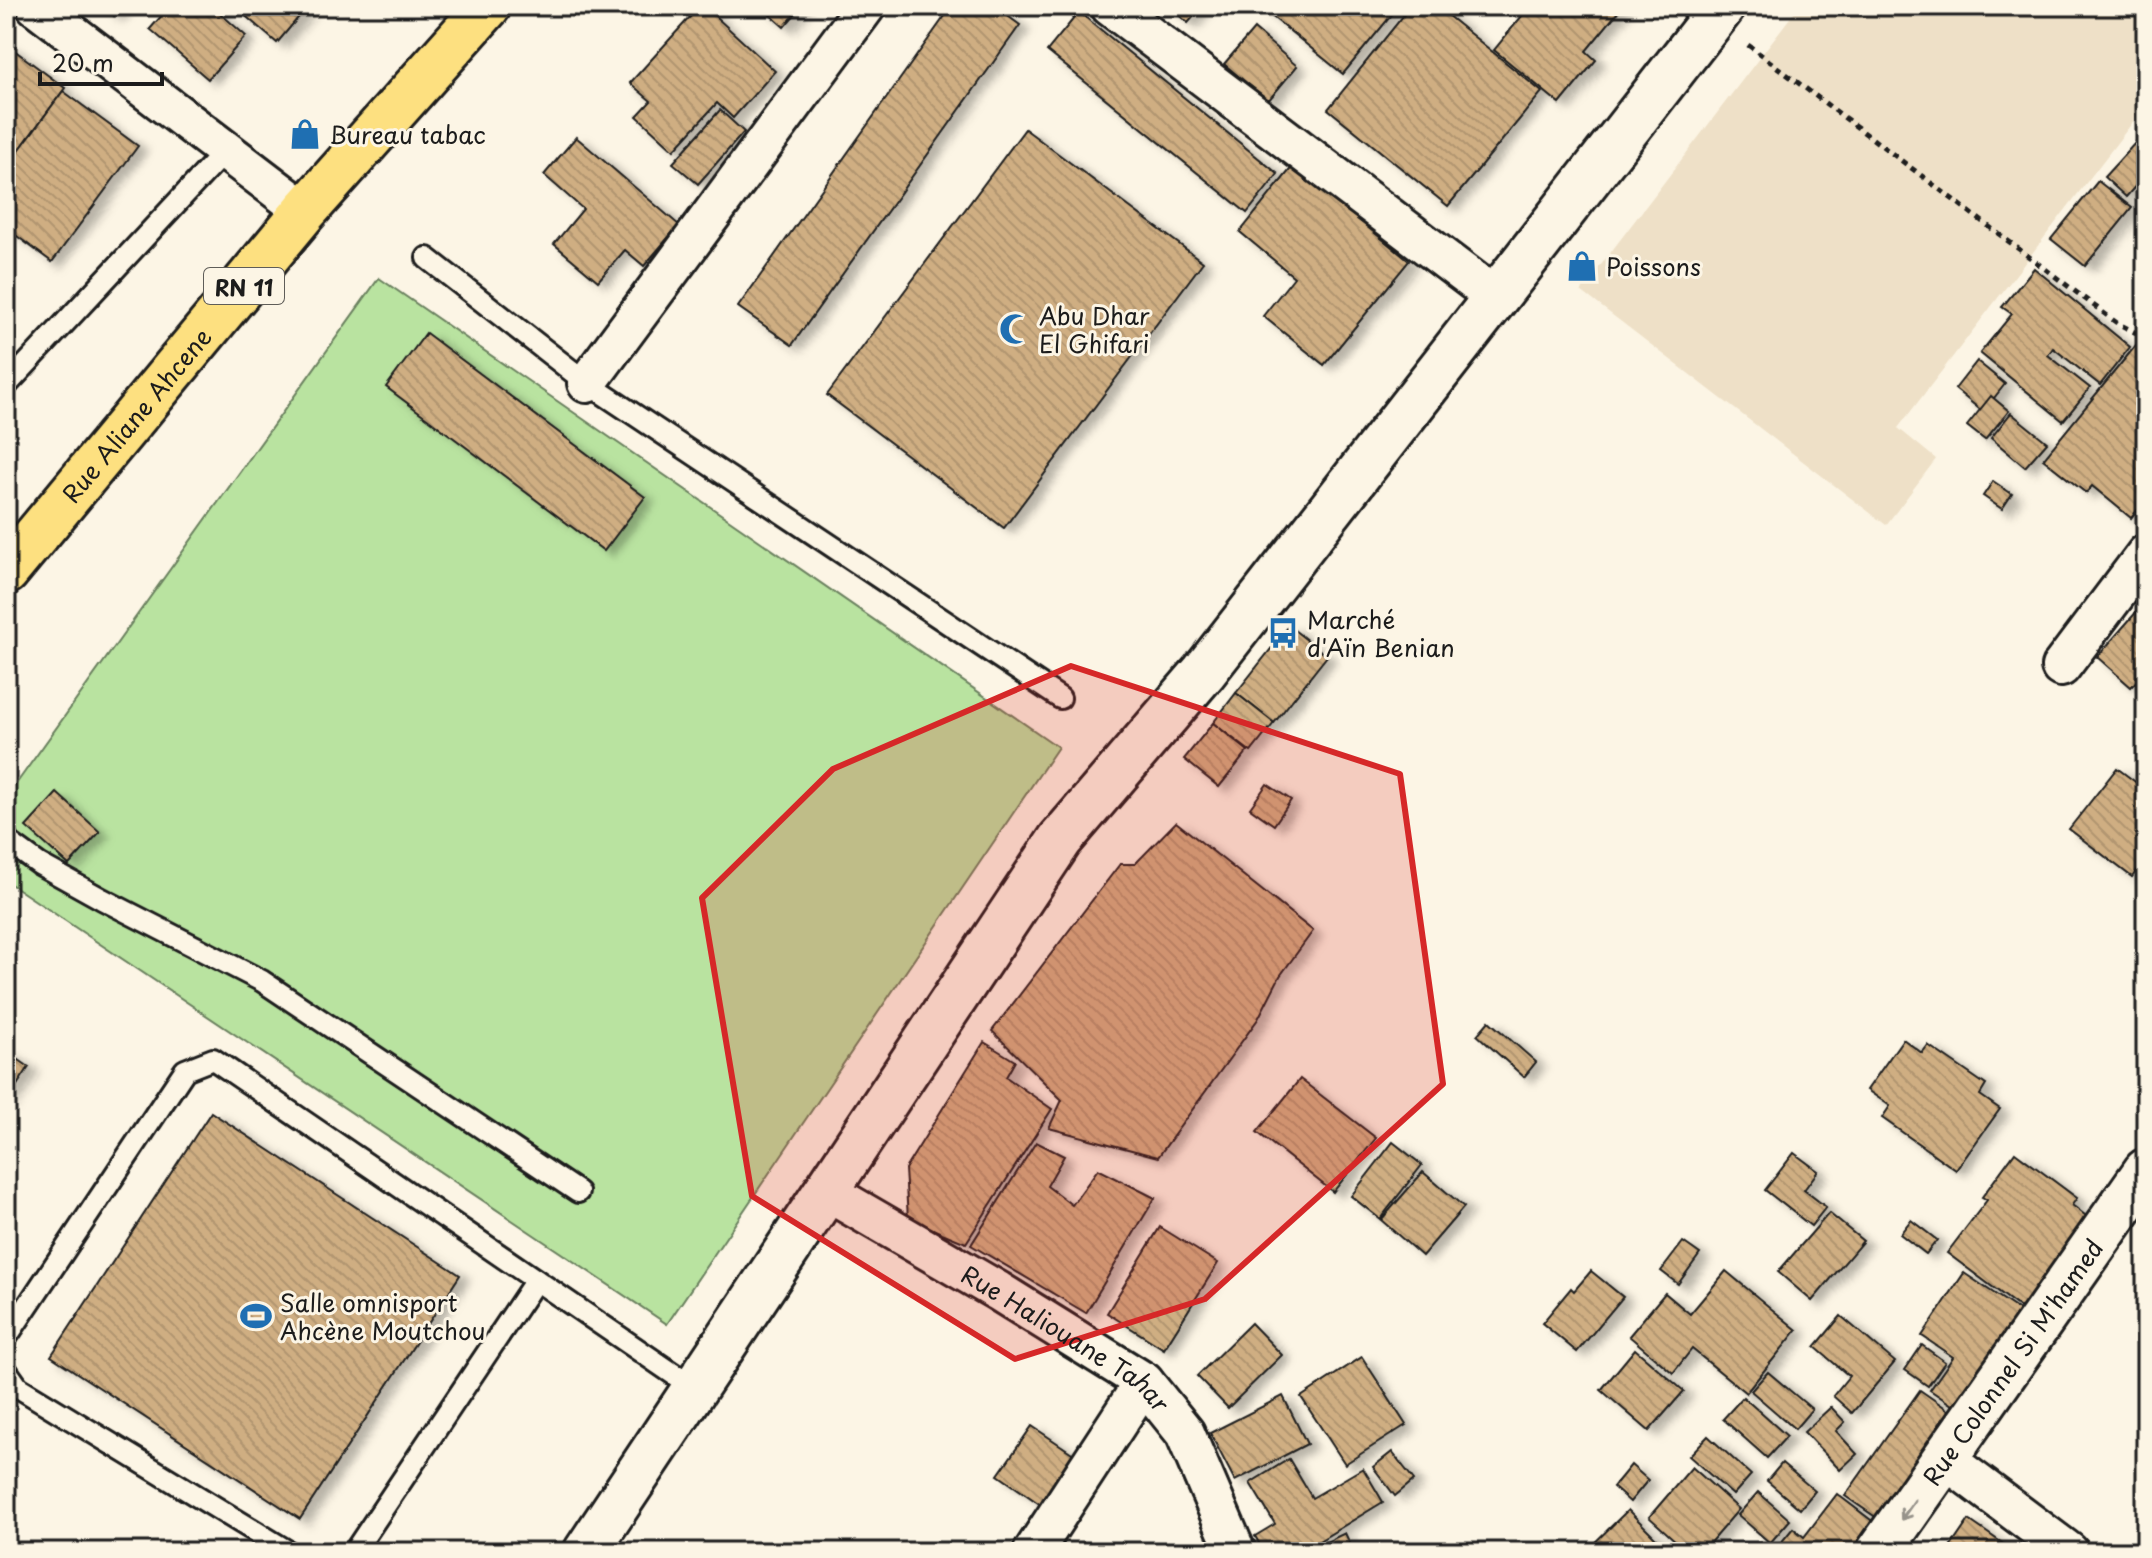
<svg xmlns="http://www.w3.org/2000/svg" width="2152" height="1558" viewBox="0 0 2152 1558" font-family="'Playpen Sans',sans-serif">
<defs>
<pattern id="building-back-hatch" width="6" height="6" patternUnits="userSpaceOnUse" patternTransform="scale(2)"><rect width="6" height="6" fill="#cfae82"/><path d="M-1 5l2 2M0 0l6 6M5-1l2 2" fill="none" stroke="#b19570"/></pattern>
<filter id="shadow"><feDropShadow dx="9" dy="5" stdDeviation="4" flood-color="#0004"/></filter>
</defs>
<rect width="100%" height="100%" fill="#fcf5e5"/>
<filter id="ink" filterUnits="userSpaceOnUse"><feTurbulence type="fractalNoise" baseFrequency=".0125" numOctaves="2"/><feDisplacementMap in="SourceGraphic" scale="16" xChannelSelector="R" yChannelSelector="G"/><feConvolveMatrix kernelMatrix="1 2 1 2 8 2 1 2 1" color-interpolation-filters="sRGB"/></filter>
<g filter="url(#ink)">
<path fill="#eee0c7" d="M1799,6h329l18,14v85l-248,323 38,31 -50,66 -305,-234z"/>
<path fill="#b9e3a0" stroke="#6a805e" stroke-width="2" d="M379,278l679,469 -391,577 -661,-443v-83z"/>
<g fill="url(#building-back-hatch)" stroke="#1c1c1c" stroke-width="2" filter="url(#shadow)">
<path d="M103,6h20l-9,10z"/>
<path d="M170,6h42l34,30 -38,43 -58,-50z"/>
<path d="M234,6h74l-31,37z"/>
<path d="M700,6h4l71,65 -42,47 -16,-15 -43,47 -37,-34 14,-15 -21,-18z"/>
<path d="M760,6h42l-18,21z"/>
<path d="M952,6h42l26,19 -228,320 -54,-38z"/>
<path d="M1168,6h35l-15,17z"/>
<path d="M1259,6h140l-56,68z"/>
<path d="M1411,6h25l106,86 -94,114 -120,-97z"/>
<path d="M1530,6h93l-37,45 10,9 -36,44 -66,-54z"/>
<path d="M1079,12l199,162 -31,39 -200,-162z"/>
<path d="M1254,29l43,37 -29,35 -44,-37z"/>
<path d="M6,44l59,44 -59,80z"/>
<path d="M63,91l75,55 -86,116 -46,-34v-60z"/>
<path d="M720,110l24,22 -46,52 -25,-21z"/>
<path d="M1025,129l178,133 -199,266 -177,-133z"/>
<path d="M2146,131v43l-20,23 -22,-20z"/>
<path d="M576,137l103,88 -35,41 -19,-16 -27,31 -44,-37 29,-35 -39,-34z"/>
<path d="M1293,166l116,95 -85,104 -61,-49 31,-39 -54,-45z"/>
<path d="M2098,181l34,27 -47,58 -34,-27z"/>
<path d="M2034,268l96,79 -30,38 -47,-37 -5,7 42,33 -27,33 -83,-68 32,-39 -10,-7z"/>
<path d="M426,333l219,164 -41,54 -218,-164z"/>
<path d="M2137,344l9,7v148l-15,19 -39,-32 -6,7 -43,-34z"/>
<path d="M1977,361l28,23 -22,28 -28,-23z"/>
<path d="M1991,396l18,15 -24,29 -18,-14z"/>
<path d="M2011,413l36,29 -22,25 -34,-29z"/>
<path d="M1993,481l19,13 -10,15 -19,-13z"/>
<path d="M2146,601v70l-15,16 -34,-30z"/>
<path d="M1289,626l38,30 -53,67 -38,-30z"/>
<path d="M1236,693l38,30 -23,29 -38,-29z"/>
<path d="M1213,723l35,28 -29,36 -35,-28z"/>
<path d="M2117,768l29,22v82l-6,-5 -8,10 -63,-48z"/>
<path d="M1267,784l24,16 -17,25 -24,-17z"/>
<path d="M57,793l43,39 -31,33 -43,-38z"/>
<path d="M1176,822l137,109 -33,45 -22,43 -100,138 -109,-29 13,-28 -70,-69 128,-167h15z"/>
<path d="M1489,1021l47,41 -12,15 -47,-42z"/>
<path d="M1903,1039l19,14 6,-8 58,40 -6,10 20,14 -44,61 -74,-52 8,-12 -23,-16z"/>
<path d="M984,1042l31,19 -9,16 46,32 -86,134 -58,-24 -3,-50z"/>
<path d="M6,1051l23,16 -23,35z"/>
<path d="M1300,1079l76,59 -43,54 -76,-60z"/>
<path d="M211,1112l249,163 -160,244 -249,-163z"/>
<path d="M1036,1142l28,14 -17,30 25,19 26,-36 57,29 -69,115 -115,-68z"/>
<path d="M1393,1142l29,23 -42,54 -29,-23z"/>
<path d="M2015,1152l62,46 -5,7 22,17 -68,90 -79,-59 40,-53 -5,-3z"/>
<path d="M1794,1153l24,18 -14,19 22,17 -15,19 -46,-36z"/>
<path d="M1423,1172l41,35 -42,49 -41,-36z"/>
<path d="M1829,1213l34,28 -51,60 -34,-29z"/>
<path d="M1911,1220l26,20 -11,14 -26,-20z"/>
<path d="M1160,1227l58,36 -54,86 -57,-36z"/>
<path d="M1683,1242l17,12 -22,30 -17,-13z"/>
<path d="M1591,1271l32,26 -46,55 -35,-29 29,-35 3,3z"/>
<path d="M1726,1271l71,59 -51,63 -54,-44 -19,24 -44,-37 36,-43 25,21z"/>
<path d="M1964,1273l62,42 -65,96 -31,-21 23,-33 -31,-21z"/>
<path d="M1841,1316l54,46 -43,51 -19,-17 16,-20 -34,-29z"/>
<path d="M1251,1323l31,32 -54,53 -31,-32z"/>
<path d="M1922,1345l23,17 -17,24 -23,-16z"/>
<path d="M1635,1349l49,42 -35,40 -48,-41z"/>
<path d="M1362,1357l44,68 -61,39 -44,-67z"/>
<path d="M1768,1372l44,37 -17,20 -44,-38z"/>
<path d="M1920,1390l37,26 -74,106 -38,-26z"/>
<path d="M1283,1396l24,48 -72,37 -25,-48z"/>
<path d="M1743,1397l44,39 -20,22 -44,-39z"/>
<path d="M1831,1407l14,15 -9,9 21,23 -17,16 -36,-38z"/>
<path d="M1032,1426l46,31 -34,50 -46,-32z"/>
<path d="M1708,1436l43,39 -18,20 -44,-39z"/>
<path d="M1392,1452l22,28 -19,16 -22,-29z"/>
<path d="M1289,1459l23,39 51,-30 20,34 -82,50h-37l-9,-16 20,-12 -25,-41z"/>
<path d="M1782,1463l33,28 -15,18 -33,-28z"/>
<path d="M1631,1465l17,15 -18,22 -17,-15z"/>
<path d="M1692,1467l47,42 -37,43h-14l-39,-35z"/>
<path d="M1758,1492l32,28 -20,23 -32,-28z"/>
<path d="M1837,1494l47,36 -18,22 -91,-2 18,-22 11,9z"/>
<path d="M1628,1510l42,42h-85z"/>
<path d="M1969,1520l46,32h-68z"/>
<path d="M1345,1533l9,19h-49z"/>
</g>
<g fill="none" stroke-linecap="round" stroke-linejoin="round">
<defs>
<g id="lane">
<path d="M427,258l160,125 473,315"/>
<path d="M6,386l219,-235"/>
<path d="M6,840l33,24 63,35 160,82 316,211"/>
<path d="M6,1338l179,-268 28,-11 481,329"/>
<path d="M6,1370l12,17 271,165"/>
<path d="M354,1552l182,-272"/>
</g>
<g id="street">
<path d="M36,6l269,205"/>
<path d="M1110,6l385,291"/>
<path d="M587,383l279,-377"/>
<path d="M2061,667l85,-113"/>
<path id="s1" d="M826,1191l172,100 146,91 41,51 51,119"/>
<path d="M1945,1459l124,93"/>
<path d="M1033,1552l111,-170"/>
</g>
<g id="secondary">
<path d="M586,1552l474,-712 144,-168 519,-666"/>
<path id="s2" d="M1879,1552l267,-381"/>
</g>
<g id="primary">
<path id="s3" d="M6,572l299,-361 183,-205"/>
</g>
</defs>
<use href="#lane" stroke="#1c1c1c" stroke-width="26"/>
<use href="#street" stroke="#1c1c1c" stroke-width="44"/>
<use href="#secondary" stroke="#1c1c1c" stroke-width="50"/>
<use href="#primary" stroke="#1c1c1c" stroke-width="50"/>
<path stroke="#1c1c1c" stroke-width="5" stroke-dasharray="6 6" stroke-linecap="butt" d="M1748,45l369,278 29,15"/>
<use href="#lane" stroke="#fcf5e5" stroke-width="20"/>
<use href="#street" stroke="#fcf5e5" stroke-width="38"/>
<use href="#secondary" stroke="#fcf5e5" stroke-width="44"/>
<use href="#primary" stroke="#fde080" stroke-width="44"/>
</g>
<defs><path id="oneway-shaft" d="M-6 0H5M1.5-3L5.5 0L1.5 3" fill="none" stroke-width="1.6" stroke-linecap="round" stroke-linejoin="round" transform="scale(2)"/></defs>
<use stroke="#97938b" href="#oneway-shaft" transform="translate(1908 1510) rotate(125)"/>
</g>
<path fill="#d62828" fill-opacity="0.2" stroke="#d62828" stroke-width="6" stroke-linejoin="round" d="M1071,666l329,108 43,310 -238,215 -190,60 -263,-163 -50,-298 131,-129z"/>
<defs>
<symbol id="shop-bare" viewBox="-9 -9 18 18"><path d="M-5-2.5h2.3a2.7 3.5 0 0 1 5.4 0H5L5.5 6h-11ZM-1.5-2.5h3a1.5 2.3 0 0 0-3 0Z" fill="#1f6fb2" stroke="#fcf5e5" stroke-width="2.5" paint-order="stroke"/></symbol>
<symbol id="mosque-bare" viewBox="-9 -9 18 18"><path d="M3.5-4.9A6 6 0 1 0 3.5 4.9A5 5 0 1 1 3.5-4.9Z" fill="#1f6fb2" stroke="#fcf5e5" stroke-width="2.5" paint-order="stroke"/></symbol>
<symbol id="bus-bare" viewBox="-9 -9 18 18"><path d="M-5-6H5V4H4V6H2V4H-2V6H-4V4H-5ZM-3.5-4V0h7V-4ZM-3.5 1.2v1.5H-2V1.2ZM2 1.2v1.5H3.5V1.2Z" fill="#1f6fb2" stroke="#fcf5e5" stroke-width="2.5" paint-order="stroke"/></symbol>
<symbol id="stadium-bare" viewBox="-9 -9 18 18"><path d="M0-5a6.5 5 0 1 0 0 10a6.5 5 0 1 0 0-10ZM-3.5-1.8h7v3.6h-7Z" fill="#1f6fb2" stroke="#fcf5e5" stroke-width="2.5" paint-order="stroke"/></symbol>
</defs>
<g fill-rule="evenodd">
<use href="#shop-bare" x="283" y="112" width="44" height="44"/>
<use href="#shop-bare" x="1560" y="244" width="44" height="44"/>
<use href="#mosque-bare" x="993" y="307" width="44" height="44"/>
<use href="#bus-bare" x="1261" y="611" width="44" height="44"/>
<use href="#stadium-bare" x="234" y="1294" width="44" height="44"/>
</g>
<g text-anchor="middle" dominant-baseline="central" stroke-width="6" stroke-linejoin="round" paint-order="stroke">
<rect fill="#fcf5e5" stroke="#5f5d58" stroke-width="2" x="204" y="268" width="80" height="36" rx="6"/>
<g font-size="22" font-weight="bold" fill="#1c1c1c">
<text x="244" y="286">RN 11</text>
</g>
<g font-size="24" fill="#1c1c1c" stroke="#fcf5e5" text-anchor="start">
<text x="329" y="134">Bureau tabac</text>
<text x="1606" y="266">Poissons</text>
<text x="1039" y="315">Abu Dhar<tspan x="1039" dy="28">El Ghifari</tspan></text>
<text x="1307" y="619">Marché<tspan x="1307" dy="28">d'Aïn Benian</tspan></text>
<text x="280" y="1302">Salle omnisport<tspan x="280" dy="28">Ahcène Moutchou</tspan></text>
</g>
<g font-size="24" fill="#1c1c1c" stroke="#fcf5e5">
<text stroke="none"><textPath href="#s3" startOffset="204">Rue Aliane Ahcene</textPath></text>
<text stroke="none"><textPath href="#s1" startOffset="282">Rue Haliouane Tahar</textPath></text>
<text stroke="none"><textPath href="#s2" startOffset="232">Rue Colonnel Si M'hamed</textPath></text>
</g>
</g>
<rect width="2152" height="1558" fill="none" stroke="#fcf5e5" stroke-width="32"/>
<rect x="16" y="16" width="2120" height="1526" fill="none" stroke="#1c1c1c" stroke-width="3" filter="url(#ink)"/>
<path d="M40 72v12h122v-12" fill="none" stroke="#1c1c1c" stroke-width="4"/>
<text x="52" y="72" font-size="24" fill="#1c1c1c" stroke="#fcf5e5" stroke-width="6" paint-order="stroke">20 m</text>
</svg>
